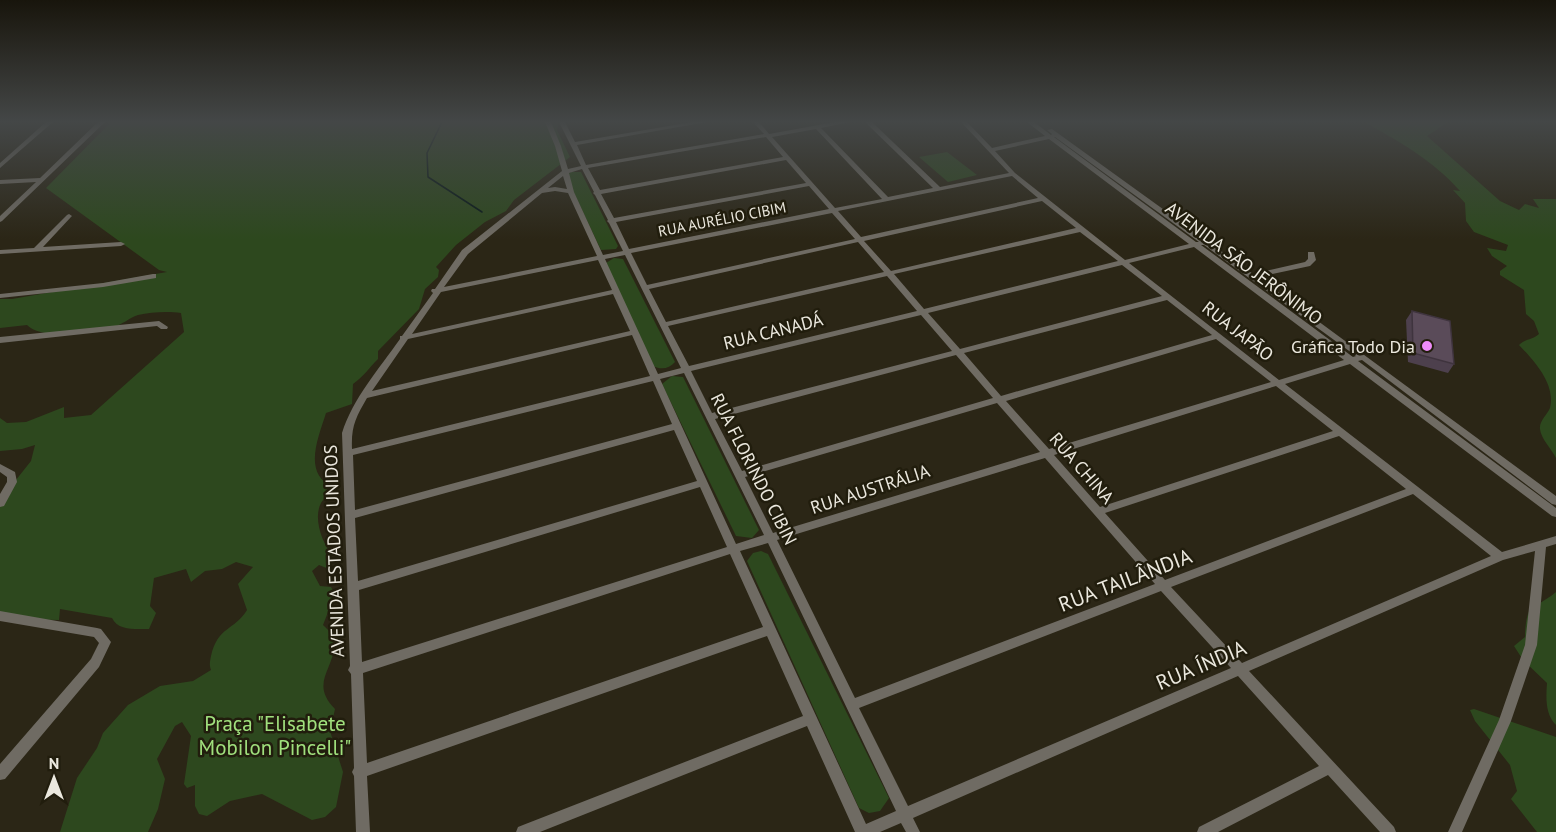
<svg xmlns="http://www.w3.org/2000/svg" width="1556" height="832" viewBox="0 0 1556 832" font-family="'PT Sans',sans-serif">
<rect width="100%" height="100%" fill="#2b2616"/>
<g fill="#2d481e">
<path d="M111,122h448l-2,8 13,27 -56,43 -8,11 -21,11 -29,23 -20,22 3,3 -1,7 -13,12 -6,20 -41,42v8c-9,9 -14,17 -25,25l-1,20 -26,9c-8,26 -24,61 8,75 -3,6 -10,9 -13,15 -8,15 1,40 11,52l-3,14 -10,-4 -7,6 8,15 11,1 4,7 -12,31c5,5 13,11 12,19 -2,26 -25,40 0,65l-5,22 13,41 -7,35 -11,10 -13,3 -50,-26 -32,7 -23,15 -8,-2 -4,-8v-21l-8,3 -3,-4 7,-48 -9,-14 -7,4 -18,33 8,20 -7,30 -10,23h-88l17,-54 20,-30 6,-15 25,-28 32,-19 33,-5 18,-11c-2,-6 -1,-8 0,-14 7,-30 23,-25 36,-46l-9,-26 15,-17 -17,-5 -14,7 -17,2 -14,11 -5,-13 -32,9 -4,28 6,7 -7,16c-13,0 -31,2 -37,-11l-52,-9 -1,11 -38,-1 -21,-4v-115l31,-39 4,-16 -13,4 -22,2v-33l7,5 19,-1 38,-15v11l27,-3 93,-83 -3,-19c-13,-2 -30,-1 -43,2 -9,3 -16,10 -25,12 -21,5 -71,14 -86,-2l-27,3v-29h12l155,-27 -8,-2 -113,-82z"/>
<path d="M1364,122h84l-21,14 73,65 19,9 6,-6 14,4 -6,-9h23v259c-5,-10 -15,-19 -16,-29 -1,-8 7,-14 10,-21 6,-24 -16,-47 -31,-63 6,-6 13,-5 20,-11l-5,-13 -8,-7 -2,-24 -24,-15v-4l7,-5 -15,-10 -5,-8 19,3 2,-6 -34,-13 -8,-11 -1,-18 -12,-13 7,1c-25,-29 -61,-50 -96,-69z"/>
<path d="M947,152l30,23 -29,7 -29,-25z"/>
<path d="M571,172h10l37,74 -2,3 -15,1 -35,-74z"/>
<path d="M614,258l9,1 52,103c-6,7 -14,8 -22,4l-47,-103z"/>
<path d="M672,376l11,1 76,153 -7,8 -16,-2 -74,-152z"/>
<path d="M761,551l7,3 121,244 -9,13 -11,2 -10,-5 -112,-247 6,-8z"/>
<path d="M1556,592v133c-11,-11 -10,-28 -9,-42l-24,-23 -9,-14 11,-9c2,-38 7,-25 31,-45z"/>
<path d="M1474,709l82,28v95h-19l-26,-33 6,-8 -7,-26 -35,-44 -5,-11z"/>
</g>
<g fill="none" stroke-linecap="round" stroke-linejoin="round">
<path stroke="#081919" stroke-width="1.5" d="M442,122l-15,31 1,24 54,35"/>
<g fill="#6f6b63" fill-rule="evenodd">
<path d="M46,122h7l-53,46v-5z"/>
<path d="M98,122h7l-103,99 -2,1v-6l36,-34 -36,2v-4l40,-2z"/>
<path d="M545,122h6l10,24 7,23 13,-3 -22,-44h6l10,20 117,-20h15l-130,23 9,20 178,-31 -11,-12h6l10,12 66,-12h15l-29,6 67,69 45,-9 -68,-66h7l68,65 69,-14 -48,-51h6l25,26 53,-12 -18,-14h7l17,13 1,-1 -5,-4 5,-1 201,145 52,-12 3,-3v-7h6l2,8 -6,6 -52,11 298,219v9l-4,-1 -190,-144 -4,1 198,147v9l-4,-1 -202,-152 -65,20 217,168 54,-16v8l-10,3 -9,98 -26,76 -49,111h-14l51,-112 26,-75 10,-94 -32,9 -254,111 145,156 2,5h-16l-52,-57 -110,57h-21l2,-5 120,-61 -81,-90 -325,142 7,14h-14l-5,-9 -21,9h-25l-48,-106 -267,106h-24l2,-5 5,-2 280,-109 -36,-80 -400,140 3,56h-14l-2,-56 -2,-4 2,-4 -3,-94 -3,-4 2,-4 -8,-233c11,-35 37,-64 58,-94v-3h2l31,-43 -2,-2 1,-2h3l27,-39 100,-79 -7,-25zM816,129l66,70 -47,9 -63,-71zM766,137l17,20 -183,33 -12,-22zM1054,137h1l144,105h-3zM1049,139l140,105 -64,16 -110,-87 -20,-22zM786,160l20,23 -192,35 -13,-24zM582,169l12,23 -1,1 2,2 13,25 -1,1 2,2 14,28 -20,4 -29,-63 -5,-19zM563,176l4,13 -12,-2 -7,1zM1012,176l26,22 -177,39 -23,-26zM809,186l20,23 -200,40 -13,-27zM555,191l13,2 29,63 -153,31 24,-33 74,-61zM1042,201l34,27 -185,43 -27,-30zM832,213l23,26 -208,46 -16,-32zM1080,232l38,29 -194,48 -30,-35zM858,242l26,30 -218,50 -17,-33zM1201,245h3l152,111 -3,1zM1194,247l150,113 -65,20 -150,-117zM625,255l56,113 -23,6 -53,-115zM598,260l14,30 -200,44 29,-42zM1122,265l40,31 -202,53 -32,-36zM887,276l30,35 -228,55 -21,-40zM613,294l17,37 -258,60 36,-52zM1167,300l45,35 -211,61 -37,-43zM921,315l31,36 -240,62 -21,-42zM632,335l18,41 -298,73c-1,-23 4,-32 15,-51zM1216,339l55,43 -222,67 -43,-48zM956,355l37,43 -251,73 -27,-52zM684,373l80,162 -28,9 -76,-165zM653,381l19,43 -317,86 -2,-55zM1276,386l57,45 -233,76 -46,-52zM997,403l43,49 -267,81 -28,-56zM674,430l23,51 -339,100 -3,-63zM1339,436l67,53 -241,91 -60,-67zM1045,458l110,126 -300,114 -78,-158zM700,487l27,60 -365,115 -3,-72zM1413,494l78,62 -249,107 -71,-76zM768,543l128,268 -30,13 -126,-273zM730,554l33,73 -396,136 -4,-90zM1161,591l70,77 -323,138 -49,-98z"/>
<path d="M69,214l3,2 -1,1 -28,30 78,-5 4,2 -4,2 -121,8v-4l34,-2 33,-33z"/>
<path d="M153,274h3v4l-53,9 -103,11v-4l103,-11z"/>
<path d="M159,321l9,6 -1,2h-6l-4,-3 -157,17v-6z"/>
<path d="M0,464l15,8 2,10 -13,24 -4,1v-13l7,-12v-5l-7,-5z"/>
<path d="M0,611l97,17 4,1 10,13 -12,25 -94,112 -5,1v-16l91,-105 8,-16 -5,-6 -94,-16z"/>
</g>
</g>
<path fill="#4d404d" d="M1412,311l42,53 -6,9 -40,-11 -2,-42z"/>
<path fill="#5a4b59" stroke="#3f343e" stroke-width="1.5" d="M1412,311l38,10 4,43 -41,-11z"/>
<linearGradient id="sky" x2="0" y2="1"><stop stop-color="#18150c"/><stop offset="0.51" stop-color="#444747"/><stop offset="1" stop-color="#444747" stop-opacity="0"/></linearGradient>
<rect width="1556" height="239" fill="url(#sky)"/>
<circle fill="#ed8cf9" stroke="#211d0d" stroke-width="2" cx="1427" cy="346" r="6"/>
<g text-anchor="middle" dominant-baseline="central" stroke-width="5" stroke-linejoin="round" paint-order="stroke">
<g font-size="15" fill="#ebe8de" stroke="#211d0d">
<text transform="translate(722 219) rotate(-11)">RUA AURÉLIO CIBIM</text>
</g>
<g font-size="18" fill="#ebe8de" stroke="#211d0d">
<text transform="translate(1244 263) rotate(37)">AVENIDA SÃO JERÔNIMO</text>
<text transform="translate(773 331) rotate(-14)">RUA CANADÁ</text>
<text transform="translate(1238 331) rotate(38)">RUA JAPÃO</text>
<text transform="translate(1082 468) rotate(49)">RUA CHINA</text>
<text transform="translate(754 469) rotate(63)">RUA FLORINDO CIBIN</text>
<text transform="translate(870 489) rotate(-18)">RUA AUSTRÁLIA</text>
<text transform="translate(334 551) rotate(-92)">AVENIDA ESTADOS UNIDOS</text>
</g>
<g font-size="18" fill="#ebe8de" stroke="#211d0d" text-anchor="end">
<text x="1415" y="346">Gráfica Todo Dia</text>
</g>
<g font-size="21" fill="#ebe8de" stroke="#211d0d">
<text transform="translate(1125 580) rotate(-21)">RUA TAILÂNDIA</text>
<text transform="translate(1201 665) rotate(-23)">RUA ÍNDIA</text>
</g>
<g font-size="21" fill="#a0e07d" stroke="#211d0d">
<text x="275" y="723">Praça "Elisabete<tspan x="275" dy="24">Mobilon Pincelli"</tspan></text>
</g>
</g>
<g transform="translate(54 778)" stroke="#211d0d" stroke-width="4.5" paint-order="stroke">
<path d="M0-4.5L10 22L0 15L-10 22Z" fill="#ebe8de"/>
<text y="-9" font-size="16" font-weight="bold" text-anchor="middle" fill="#ebe8de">N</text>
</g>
</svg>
